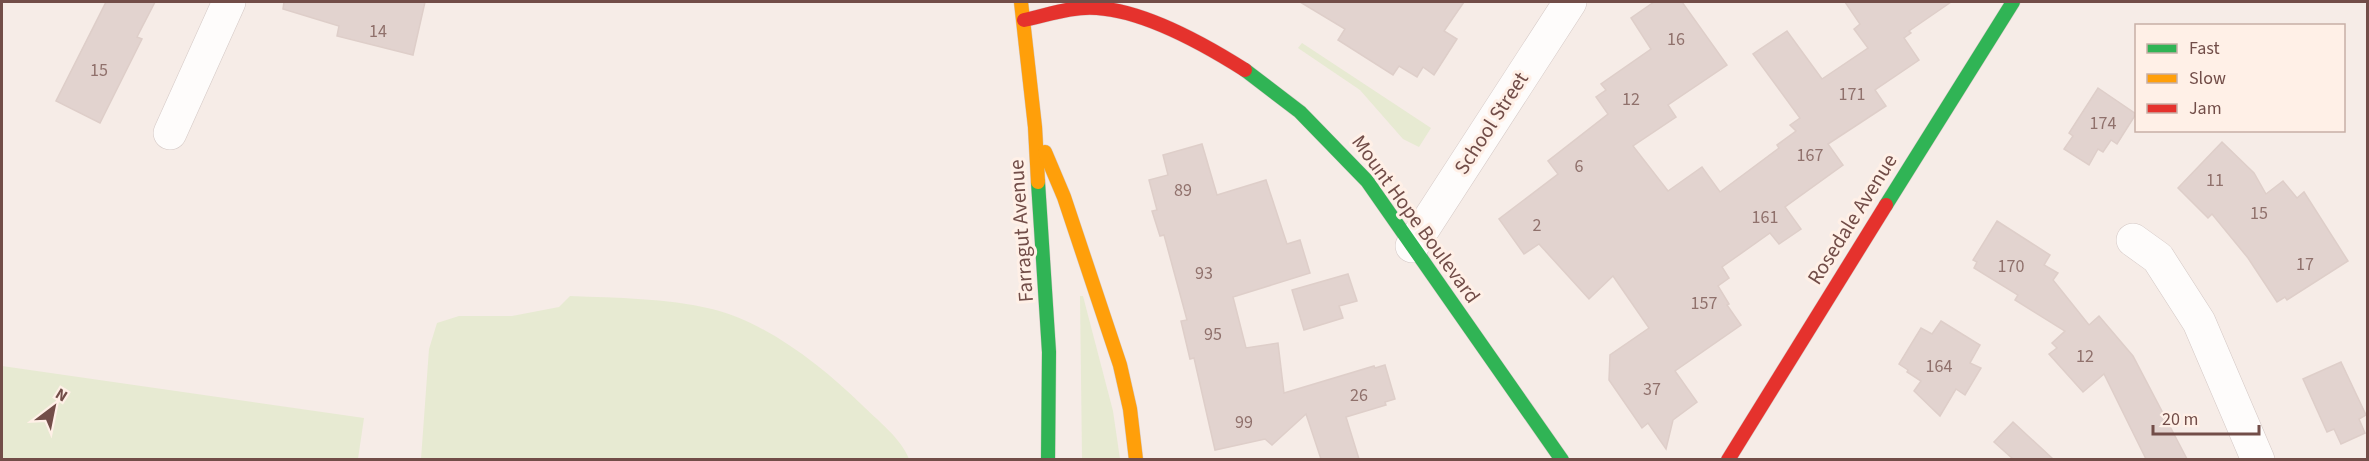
<svg xmlns="http://www.w3.org/2000/svg" width="2369" height="461" viewBox="0 0 2369 461" font-family="'Source Sans 3',sans-serif">
<rect width="100%" height="100%" fill="#f6ece7"/>
<g fill="#e7ead2">
<path d="M1302,43l129,85 -12,19 -16,-8 -43,-49 -62,-42z"/>
<path d="M570,296c48,2 95,2 142,13 54,13 110,57 149,95 16,16 40,34 48,55h-488l8,-110 8,-26 22,-7h53l47,-9z"/>
<path d="M1080,296h3l30,115 7,48h-38z"/>
<path d="M2,366l362,52 -6,41h-356z"/>
</g>
<g fill="#e2d3cf" stroke="#decec9" stroke-width="1.5">
<path d="M106,2h49l-18,35 5,2 -42,84 -44,-22z"/>
<path d="M284,2h141l-12,53 -76,-19 2,-10 -56,-17z"/>
<path d="M1300,2h164l-20,29 13,8 -23,36 -11,-8 -6,10 -18,-11 -6,9 -55,-35 7,-11z"/>
<path d="M1654,2h28l45,63 -59,40 8,12 -43,29 35,45 34,-24 18,25 59,-44 -2,-3 19,-14 -6,-6 10,-7 -47,-64 34,-23 35,48 46,-31 -14,-19 6,-5 -15,-22h106l-42,29 2,2 -7,5 15,22 -44,30 11,16 -58,38 15,21 -58,42 16,22 -22,15 -9,-11 -48,34 7,11 -11,8 11,18 -2,1 14,20 -66,46 22,31 -24,18 -7,29 -18,-26 -6,5 -33,-48 1,-25 39,-27 -36,-52 -24,23 -50,-55 -15,10 -25,-35 59,-45 -10,-13 60,-47 -12,-17 10,-7 -5,-6 50,-35 -20,-31z"/>
<path d="M2098,88l38,26 -19,30 -6,-4 -8,12 -5,-3 -9,16 -25,-16 9,-13 -4,-3z"/>
<path d="M2222,142l32,31 12,21 17,-13 14,17 7,-6 44,69 -61,39 -2,-3 -8,5 -29,-44 -36,-44 -4,4 -30,-30z"/>
<path d="M1202,144l15,51 49,-15 21,64 13,-4 10,33 -77,24 13,51 32,-5 6,50 90,-27 1,2 10,-3 10,34 -10,3 1,3 -40,12 13,42h-38l-15,-45 -34,31 -7,-6 -50,11 -21,-92 -4,1 -9,-38 6,-1 -23,-85 -4,1 -8,-25 5,-1 -8,-30 19,-5 -5,-20z"/>
<path d="M1997,221l53,34 -6,10 14,8 -5,7 36,45 10,-9 34,40 54,103h-41l-42,-85 -21,18 -34,-38 8,-6 -5,-5 13,-12 -50,-31 3,-5 -44,-27 3,-6 -4,-2z"/>
<path d="M1348,274l9,27 -18,5 4,12 -39,12 -12,-40z"/>
<path d="M1941,321l39,24 -10,18 11,5 -16,27 -9,-6 -16,27 -26,-25 7,-10 -14,-9 1,-2 -9,-6 22,-36 11,6z"/>
<path d="M2341,362l25,53 -7,4 6,14 -24,11 -7,-15 -7,3 -24,-53z"/>
<path d="M2013,422l40,37h-40l-19,-17z"/>
</g>
<g fill="none" stroke-linecap="round" stroke-linejoin="round">
<defs>
<g id="street">
<path d="M170,133l59,-131"/>
<path d="M2133,240l25,18 41,64 59,138"/>
<path d="M1412,246l158,-244"/>
</g>
<g id="fast">
<path d="M1245,70l55,42 67,69 195,279"/>
<path d="M1038,182l11,170 -1,108"/>
<path d="M1886,205l127,-203"/>
</g>
<g id="slow">
<path d="M1021,2l14,125 3,55"/>
<path d="M1045,152l19,45 56,168 10,44 6,51"/>
</g>
<g id="jam">
<path d="M1024,20c24,-5 48,-14 73,-12 48,3 107,36 148,62"/>
<path d="M1728,460l158,-255"/>
</g>
</defs>
<use href="#street" stroke="#d4c8c5" stroke-width="34"/>
<use href="#fast" stroke="#d4c8c4" stroke-width="15"/>
<use href="#slow" stroke="#d4c8c4" stroke-width="15"/>
<use href="#jam" stroke="#d4c8c4" stroke-width="15"/>
<use href="#street" stroke="#fefcfb" stroke-width="33"/>
<use href="#fast" stroke="#30b455" stroke-width="14"/>
<use href="#slow" stroke="#ff9f0a" stroke-width="14"/>
<use href="#jam" stroke="#e5322d" stroke-width="14"/>
</g>
<g text-anchor="middle" dominant-baseline="central" stroke-width="6" stroke-linejoin="round" paint-order="stroke">
<g font-size="18" fill="#90716c">
<text x="378" y="31">14</text>
<text x="1676" y="39">16</text>
<text x="99" y="70">15</text>
<text x="1852" y="94">171</text>
<text x="1631" y="99">12</text>
<text x="2103" y="123">174</text>
<text x="1810" y="155">167</text>
<text x="1579" y="166">6</text>
<text x="2215" y="180">11</text>
<text x="1183" y="190">89</text>
<text x="2259" y="213">15</text>
<text x="1765" y="217">161</text>
<text x="1537" y="225">2</text>
<text x="2305" y="264">17</text>
<text x="2011" y="266">170</text>
<text x="1204" y="273">93</text>
<text x="1704" y="303">157</text>
<text x="1213" y="334">95</text>
<text x="2085" y="356">12</text>
<text x="1939" y="366">164</text>
<text x="1652" y="389">37</text>
<text x="1359" y="395">26</text>
<text x="1244" y="422">99</text>
</g>
<g font-size="21" fill="#724d48" stroke="#fff0e7">
<text transform="translate(1491 123) rotate(-57)">School Street</text>
<text transform="translate(1416 219) rotate(54)">Mount Hope Boulevard</text>
<text transform="translate(1852 219) rotate(-58)">Rosedale Avenue</text>
<text transform="translate(1021 231) rotate(-94)">Farragut Avenue</text>
</g>
</g>
<rect width="2369" height="461" fill="none" stroke="#724d48" stroke-width="6"/>
<rect x="2135" y="24" width="210" height="108" fill="#fff0e7" stroke="#c7afa7" stroke-width="1.5"/>
<rect x="2147" y="44" width="30" height="9" fill="#30b455" stroke="#c7afa7" stroke-width="1.5"/>
<text x="2189" y="54" font-size="18" fill="#724d48">Fast</text>
<rect x="2147" y="74" width="30" height="9" fill="#ff9f0a" stroke="#c7afa7" stroke-width="1.5"/>
<text x="2189" y="84" font-size="18" fill="#724d48">Slow</text>
<rect x="2147" y="104" width="30" height="9" fill="#e5322d" stroke="#c7afa7" stroke-width="1.5"/>
<text x="2189" y="114" font-size="18" fill="#724d48">Jam</text>
<g transform="translate(54 407) rotate(32)" stroke="#fff0e7" stroke-width="4.5" paint-order="stroke">
<path d="M0-4.5L10 22L0 15L-10 22Z" fill="#724d48"/>
<text y="-9" font-size="16" font-weight="bold" text-anchor="middle" fill="#724d48">N</text>
</g>
<path d="M2153 425v9h106v-9" fill="none" stroke="#724d48" stroke-width="3"/>
<text x="2162" y="425" font-size="18" fill="#724d48" stroke="#fff0e7" stroke-width="4.5" paint-order="stroke">20 m</text>
</svg>
